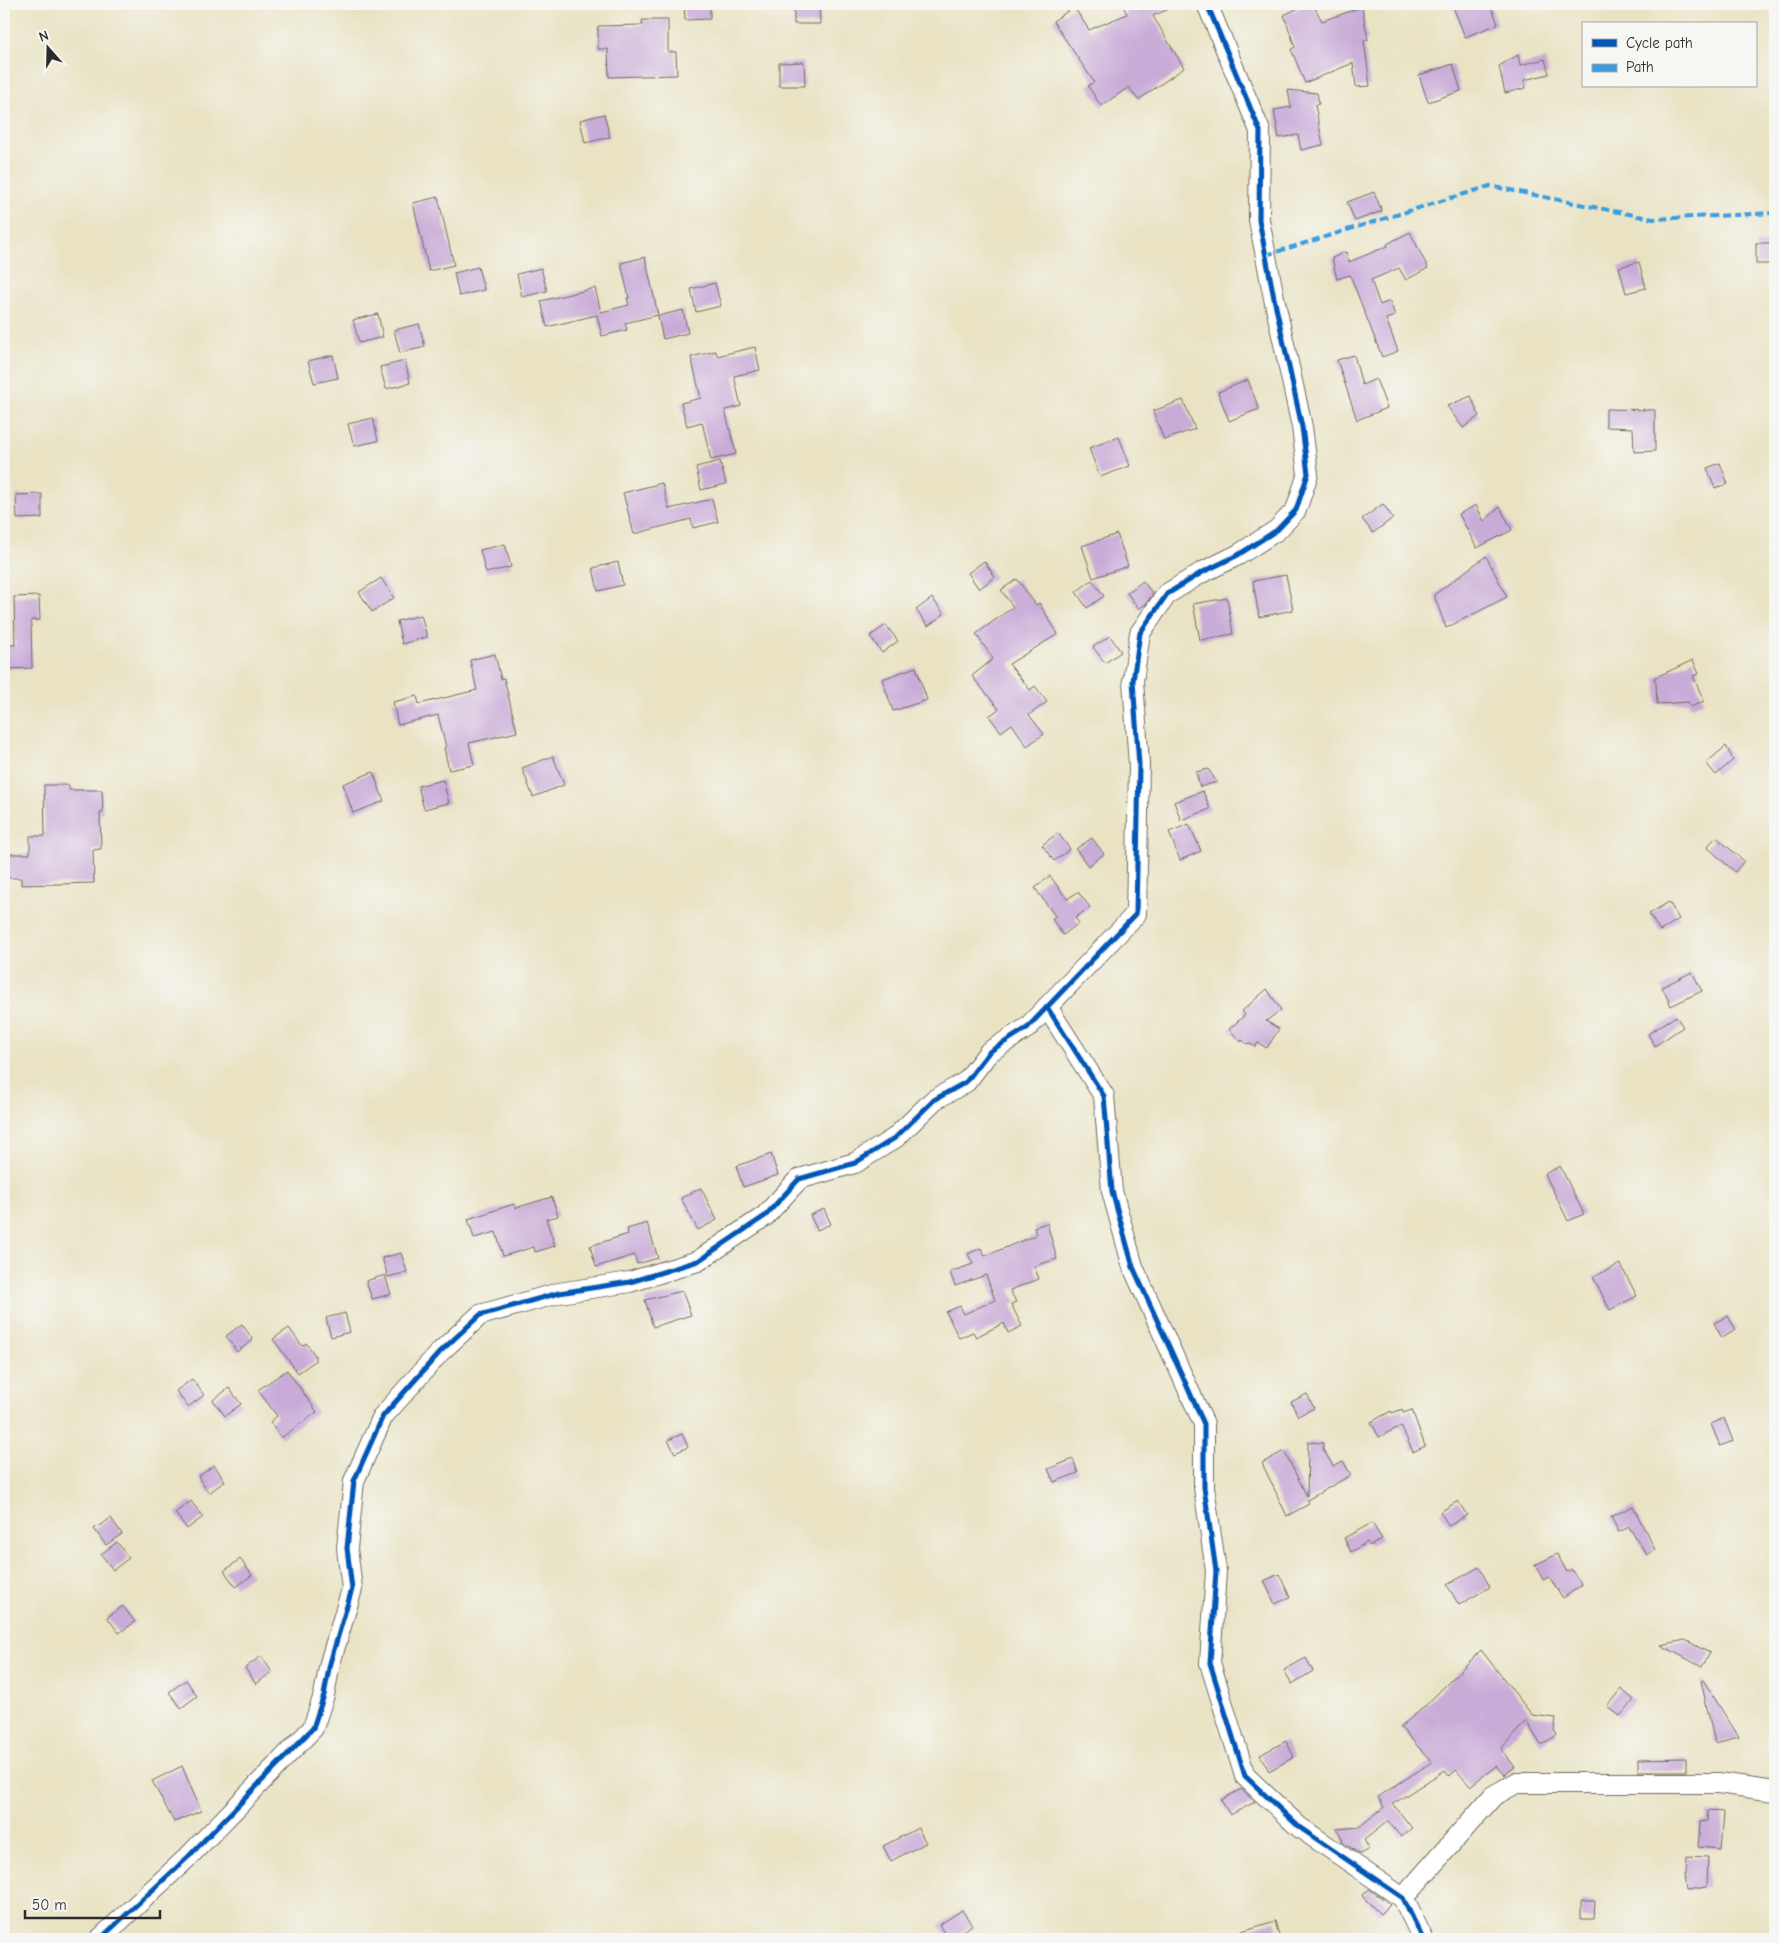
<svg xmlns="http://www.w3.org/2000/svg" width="1779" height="1943" viewBox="0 0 1779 1943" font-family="'Comic Neue',sans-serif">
<rect width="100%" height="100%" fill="#f6f6f2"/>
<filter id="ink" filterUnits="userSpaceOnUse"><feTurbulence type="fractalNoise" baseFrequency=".02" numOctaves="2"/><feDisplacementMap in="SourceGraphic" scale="10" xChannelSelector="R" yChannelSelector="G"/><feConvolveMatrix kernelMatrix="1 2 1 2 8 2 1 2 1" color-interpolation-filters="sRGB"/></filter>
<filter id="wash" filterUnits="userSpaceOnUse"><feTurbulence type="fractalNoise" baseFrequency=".0096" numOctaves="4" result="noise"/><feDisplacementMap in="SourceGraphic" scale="20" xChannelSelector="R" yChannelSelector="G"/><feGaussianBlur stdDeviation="1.12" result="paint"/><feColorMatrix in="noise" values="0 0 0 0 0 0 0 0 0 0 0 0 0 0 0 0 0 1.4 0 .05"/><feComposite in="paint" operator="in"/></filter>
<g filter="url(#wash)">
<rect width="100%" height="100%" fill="#e9e3c4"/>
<g id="blocks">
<g fill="#c9abd8">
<path d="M684,4h26v15l-25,1z"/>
<path d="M794,4h25l1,20h-26z"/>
<path d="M1122,4h58l-27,12 31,52 -46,32 -9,-13 -28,19 -13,-20 6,-4 -41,-61 21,-14 15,23 38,-16z"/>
<path d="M1307,4h6l9,17 40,-14 6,33h-4l6,46 -14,1 -3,-24 -48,20 -14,-34 4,-2 -11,-32z"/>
<path d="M1452,4h38l8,20 -33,13z"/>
<path d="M642,20h26v32h8l1,23 -68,2 -1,-28h-10v-23l45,-1z"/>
<path d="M1518,55l2,10 25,-6 4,15 -25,6 2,8 -21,5 -6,-27z"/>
<path d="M804,62l1,24h-26v-23z"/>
<path d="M1453,64l8,27 -33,11 -9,-27z"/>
<path d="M1288,90l29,3 2,11 -4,1 8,40 -22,5 -3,-15 -19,3 -5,-28 17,-3z"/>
<path d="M604,114l6,23 -25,6 -5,-23z"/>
<path d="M1374,192l8,19 -27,10 -8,-19z"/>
<path d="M438,197l16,68 -25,6 -16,-68z"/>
<path d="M1410,232l18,36 -22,12 -7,-12 -28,12 9,25 10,-4 5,15 -9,3 12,32 -16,6 -32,-82 -13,4 -5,-21 14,-6 3,10 39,-16 -1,-2z"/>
<rect x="1756" y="243" width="19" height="21"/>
<path d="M645,257l13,58 -33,8 2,7 -25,6 -5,-21 -50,12 -6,-26 54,-13 6,24 28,-7 -2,-7h2l-8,-35z"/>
<path d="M1639,262l7,26 -20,5 -7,-26z"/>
<path d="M478,267l6,23 -25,6 -5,-23z"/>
<path d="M541,268l6,23 -25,6 -5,-23z"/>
<path d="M715,283l6,23 -25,6 -5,-23z"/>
<path d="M683,310l5,23 -25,6 -5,-23z"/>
<path d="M378,314l5,23 -24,6 -6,-23z"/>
<path d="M419,324l6,23 -25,6 -6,-23z"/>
<path d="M755,347l5,23 -26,6 7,30 -16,4 11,44 -25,6 -9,-38 -15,4 -6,-23 20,-5 -10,-41 25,-6 1,5z"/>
<path d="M333,355l5,23 -24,5 -6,-22z"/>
<path d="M1354,355l8,30 14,-6 11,29 -30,12 -20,-60z"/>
<path d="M405,361l5,22 -24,6 -6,-22z"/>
<path d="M1248,380l11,29 -30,12 -11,-29z"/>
<path d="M1471,396l8,20 -16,12 -16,-22z"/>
<path d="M1183,400l12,29 -31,11 -11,-29z"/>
<path d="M1606,409l49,1v41l-21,1 -1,-24 -27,-1z"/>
<path d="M373,418l5,23 -24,5 -6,-22z"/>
<path d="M1119,437l11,29 -30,11 -11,-29z"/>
<path d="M720,461l6,23 -25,6 -5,-23z"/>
<path d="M1720,463l8,21 -13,4 -8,-20z"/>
<path d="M662,483l7,26 43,-10 6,23 -25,6 -2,-9 -57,15 -11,-41z"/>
<path d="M42,494v24l-25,1 -1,-24z"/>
<path d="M1383,504l10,14 -20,15 -11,-14z"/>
<path d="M1476,505l8,16 16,-14 12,23 -35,18 -18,-34z"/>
<path d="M1117,534l11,32 -35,12 -11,-32z"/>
<path d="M505,544l6,23 -25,6 -6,-23z"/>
<path d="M1486,556l21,41 -61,31 -12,-33z"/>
<path d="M984,561l11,16 -16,12 -11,-16z"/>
<path d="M618,562l5,23 -25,6 -5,-23z"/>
<path d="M1286,575l7,35 -34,7 -6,-36z"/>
<path d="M381,578l13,20 -22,14 -13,-20z"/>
<path d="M1017,579l19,26 3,-2 19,31 -49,30 21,26 5,-4 12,16 -18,13 15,19 -17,12 -15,-22 -11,8 -12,-16 10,-7 -27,-33 21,-17 -17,-25 37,-27 -12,-17z"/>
<path d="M1092,580l12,16 -17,12 -11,-16z"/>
<path d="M1143,581l10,13 -7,10 -7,5 -12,-16z"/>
<path d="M39,596l1,24h-9l1,48 -25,1 -1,-24h9l-1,-48z"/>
<path d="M932,598l12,16 -16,12 -12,-16z"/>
<path d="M1227,598l6,36 -33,6 -7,-36z"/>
<path d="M421,615l6,22 -25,7 -5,-23z"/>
<path d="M886,625l12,16 -16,12 -12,-17z"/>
<path d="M1110,636l11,16 -16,11 -12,-16z"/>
<path d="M495,654l6,25 3,-1 13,54 -48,11 5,22 -25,5 -5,-22 2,-1 -8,-32 -40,10 -5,-23 24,-6 2,8 58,-14 -7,-30z"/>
<path d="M1693,660l6,14 -6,2 11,25 -13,6 -3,-5 -31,2 -1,-21 -2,-5z"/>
<path d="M916,667l11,33 -34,11 -11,-32z"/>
<path d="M1726,746l7,14 -17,15 -10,-12z"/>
<path d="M553,756l11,29 -31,12 -11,-29z"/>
<path d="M1208,769l9,13 -17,5 -4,-15z"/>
<path d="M373,772l11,29 -31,12 -10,-29z"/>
<path d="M443,780l6,23 -25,6 -6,-23z"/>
<path d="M44,785h25v5h33l1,23h-3l1,36 -8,1 1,33 -73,2v-7h-17v-24h26v-18h15z"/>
<path d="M1203,791l7,18 -29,11 -7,-18z"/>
<path d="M1189,824l12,27 -21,9 -11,-28z"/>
<path d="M1058,833l12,16 -16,12 -12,-16z"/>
<path d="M1716,837l28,24 -9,11 -28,-25z"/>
<path d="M1092,838l12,16 -16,12 -12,-17z"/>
<path d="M1050,876l17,23 11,-7 12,15 -15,11 4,5 -16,12 -11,-16 3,-3 -20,-28z"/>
<path d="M1669,902l10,17 -19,12 -11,-17z"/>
<path d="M1692,972l10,19 -31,15 -9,-19z"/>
<path d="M1267,989l14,21 -15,11 13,8 -12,19 -9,-5 -3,4 -6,-4 -2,1 -5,-4 -1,2 -12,-13 16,-14 -3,-4z"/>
<path d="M1676,1016l7,11 -28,19 -7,-12z"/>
<path d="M771,1154l7,21 -35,12 -7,-21z"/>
<path d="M1560,1166l24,48 -16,7 -23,-47z"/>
<path d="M701,1188l16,32 -19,10 -17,-32z"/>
<path d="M552,1197l6,19 -12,3 9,27 -20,6 -1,-5 -31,9 -7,-24 -22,6 -6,-19 46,-15 1,4z"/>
<path d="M824,1209l7,15 -14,6 -7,-15z"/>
<path d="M647,1223l11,35 -21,6 -3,-9 -38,12 -6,-21 38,-12 -1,-5z"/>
<path d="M1047,1223l10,36 -23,7 5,13 -29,11 6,12 -5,2 11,22 -14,7 -4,-10 -28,14 -3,-5 -14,6 -13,-26 14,-6 4,8 31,-14 -9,-25 -31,11 -5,-14 23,-8 -5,-10 13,-6 4,8 51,-21 -2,-8z"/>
<path d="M401,1253l6,19 -19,5 -6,-19z"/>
<path d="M1620,1264l17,32 -27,14 -17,-33z"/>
<path d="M385,1275l6,19 -19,5 -6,-18z"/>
<path d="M682,1291l9,24 -38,12 -8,-27z"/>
<path d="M345,1313l5,19 -19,5 -5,-19z"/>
<path d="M1728,1316l8,14 -14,8 -8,-15z"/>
<path d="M242,1324l11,16 -16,12 -11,-16z"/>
<path d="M289,1328l13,18 4,-3 9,12v6l-17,12 -25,-34z"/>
<path d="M287,1370l30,42 -36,26 -11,-16 7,-6 -19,-26z"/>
<path d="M192,1379l12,16 -16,12 -12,-16z"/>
<path d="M229,1388l12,16 -16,12 -12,-16z"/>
<path d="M1307,1394l7,14 -16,8 -7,-14z"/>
<path d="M1402,1409l1,4 9,-3 13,36 -12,6 -12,-26 -22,11 -8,-15 20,-11 1,2z"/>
<path d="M1724,1418l9,23 -13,5 -9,-22z"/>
<path d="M682,1434l6,13 -13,6 -7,-13z"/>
<path d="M1308,1442l15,1v6l10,17 10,-5 8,14 -44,25 2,4 -22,12 -25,-53 22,-12 23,45z"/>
<path d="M1073,1459l5,14 -24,9 -6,-13z"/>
<path d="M214,1465l11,16 -16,12 -11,-16z"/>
<path d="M191,1501l12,16 -16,12 -12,-16z"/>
<path d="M1458,1501l9,14 -18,11 -9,-14z"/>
<path d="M1633,1506l22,44 -8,5 -18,-28 -10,5 -8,-15z"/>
<path d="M111,1518l11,16 -16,11 -12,-16z"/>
<path d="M1372,1523l10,16 -12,7 -3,-4 -16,10 -7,-14z"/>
<path d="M117,1542l12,16 -16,12 -12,-16z"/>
<path d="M1557,1554l10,18 4,-3 11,16 -19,13 -14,-21 -6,3 -8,-15z"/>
<path d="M240,1559l12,16 -16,12 -12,-16z"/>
<path d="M1479,1567l11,20 -31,18 -12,-20z"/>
<path d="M1279,1574l11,23 -15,7 -11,-23z"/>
<path d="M123,1606l12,16 -16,11 -12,-16z"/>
<path d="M1685,1640l25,13 -8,14 -41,-22z"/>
<path d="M1481,1650l51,65 24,3 -2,12 3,5 -16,10 -15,-24 -25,28 14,18 -11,8 -8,-9 -26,20 -14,-16 -6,6 -5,-6 -52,34 19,24 -11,9 -13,-16 -24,19 5,9 -9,5 -19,-13 2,-1 -6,-11 22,-2 25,-20 -6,-10 54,-35 -32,-35 22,-18z"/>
<path d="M261,1656l11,16 -16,12 -11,-16z"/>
<path d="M1306,1658l7,13 -21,13 -8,-14z"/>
<path d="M186,1680l11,16 -16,12 -12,-16z"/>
<path d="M1703,1680l36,57 -24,6 -14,-62z"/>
<path d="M1621,1689l13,11 -14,16 -13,-10z"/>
<path d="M1286,1741l8,16 -25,14 -9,-16z"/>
<path d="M1686,1758v13h-48v-12z"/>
<path d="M182,1766l19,45 -27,11 -22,-41z"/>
<path d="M1241,1789l14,13 -25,13 -9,-15z"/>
<path d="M1708,1811l16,1 -3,37 -23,-2 2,-25 7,-1z"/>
<path d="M918,1828l8,15 -35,18 -8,-15z"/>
<path d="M1687,1857l21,1 -1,29 -21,3 -2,-16h2z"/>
<path d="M1369,1889l21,15 -10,10 -18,-18z"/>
<path d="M1581,1901h14l-1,18h-13z"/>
<path d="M962,1910l10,15 -21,14h-3l-9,-14z"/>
<path d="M1275,1921l5,18h-54l-1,-3z"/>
</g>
</g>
</g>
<g filter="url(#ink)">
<use href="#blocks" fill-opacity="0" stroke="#6e6b61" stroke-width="1"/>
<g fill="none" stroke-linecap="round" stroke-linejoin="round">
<defs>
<g id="minor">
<path d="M1047,1007l57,89 8,95 21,76 71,157v63l12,84 -6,92 35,113 54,51 104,71 20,41"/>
<path d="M1403,1898l90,-102 23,-13h202l57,8"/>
<path d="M100,1939l88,-82 125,-129 11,-33 6,-32 22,-74 -5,-41 7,-67 29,-65 57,-64 40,-37 79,-22 71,-11 68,-21 67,-45 34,-37 56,-16 40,-25 39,-38 32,-18 23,-30 38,-24 109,-114 3,-149 -6,-84 7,-48 27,-39 34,-21 37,-18 39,-25 19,-20 12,-36 -6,-47 -28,-129 -15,-78 1,-89 -53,-127"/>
</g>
</defs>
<use href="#minor" stroke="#6e6b61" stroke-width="22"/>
<use href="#minor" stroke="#fff" stroke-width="20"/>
<path stroke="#3d9ce1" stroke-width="4" stroke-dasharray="8 4" stroke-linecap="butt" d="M1266,255l224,-69 163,33 122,-6"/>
<defs>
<g id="cycleway">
<path d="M1047,1007l57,89 8,95 21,76 71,157v63l12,84 -6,92 35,113 54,51 104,71 20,41"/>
<path d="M100,1939l88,-82 125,-129 11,-33 6,-32 22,-74 -5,-41 7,-67 29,-65 57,-64 40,-37 79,-22 71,-11 68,-21 67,-45 34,-37 56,-16 40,-25 39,-38 32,-18 23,-30 38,-24 109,-114 3,-149 -6,-84 7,-48 27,-39 34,-21 37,-18 39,-25 19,-20 12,-36 -6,-47 -28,-129 -15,-78 1,-89 -53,-127"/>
</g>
</defs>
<use href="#cycleway" stroke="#f6f6f2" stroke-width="8"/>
<use href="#cycleway" stroke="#0057b8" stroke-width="5"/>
</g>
</g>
<rect width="1779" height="1943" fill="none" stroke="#f6f6f2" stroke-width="20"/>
<rect x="1582" y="22" width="175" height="65" fill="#f6f6f2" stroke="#a5a5a2"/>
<rect x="1592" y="39" width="25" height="8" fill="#0057b8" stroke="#a5a5a2"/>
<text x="1626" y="48" font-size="15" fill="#2b2b2b">Cycle path</text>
<rect x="1592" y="64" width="25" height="8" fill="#3d9ce1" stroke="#a5a5a2"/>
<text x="1626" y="72" font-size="15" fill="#2b2b2b">Path</text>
<g transform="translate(48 48) rotate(340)" stroke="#f6f6f2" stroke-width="4" paint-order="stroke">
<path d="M0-4L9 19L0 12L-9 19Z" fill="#2b2b2b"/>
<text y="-8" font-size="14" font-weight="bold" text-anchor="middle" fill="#2b2b2b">N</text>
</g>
<path d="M25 1910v8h135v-8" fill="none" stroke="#2b2b2b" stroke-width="2.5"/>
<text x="32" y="1910" font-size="15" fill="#2b2b2b" stroke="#f6f6f2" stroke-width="4" paint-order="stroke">50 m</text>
</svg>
